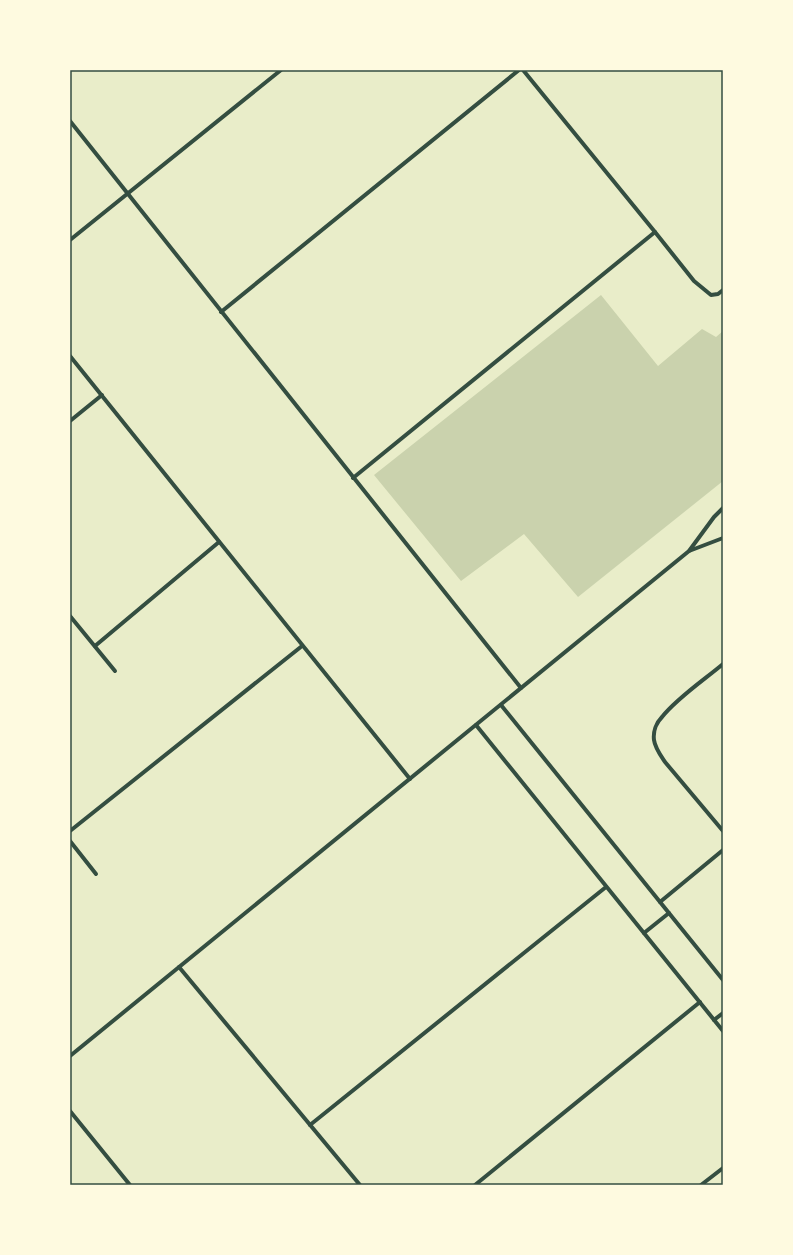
<svg xmlns="http://www.w3.org/2000/svg" width="793" height="1255" viewBox="0 0 793 1255" font-family="'Varela Round',sans-serif">
<rect width="100%" height="100%" fill="#e9edc9"/>
<path fill="#cad2ad" d="M601,295l57,71 44,-37 14,8 7,-6v150l-145,116 -54,-63 -63,47 -87,-106z"/>
<g fill="none" stroke-linecap="round" stroke-linejoin="round">
<g stroke="#344e41" stroke-width="4">
<path d="M523,70l132,162 39,49 17,14 7,-1 5,-4"/>
<path d="M70,121l451,567"/>
<path d="M70,240l211,-170"/>
<path d="M221,312l298,-242"/>
<path d="M70,356l340,423"/>
<path d="M70,421l32,-26"/>
<path d="M353,478l302,-246"/>
<path d="M689,551l34,-13"/>
<path d="M70,616l45,55"/>
<path d="M95,646l124,-104"/>
<path d="M723,664c-19,16 -46,34 -61,53 -6,6 -9,15 -8,23 1,8 7,16 11,22l58,69"/>
<path d="M501,705l222,275"/>
<path d="M476,725l247,306"/>
<path d="M70,831l232,-185"/>
<path d="M70,841l26,33"/>
<path d="M660,902l63,-52"/>
<path d="M644,933l25,-20"/>
<path d="M179,967l181,218"/>
<path d="M714,1020l9,-7"/>
<path d="M70,1056l619,-505 25,-34 9,-9"/>
<path d="M70,1111l60,74"/>
<path d="M310,1125l296,-238"/>
<path d="M475,1185l225,-183"/>
<path d="M701,1185l22,-17"/>
</g>
</g>
<rect width="793" height="1255" fill="none" stroke="#fefae0" stroke-width="142"/>
<rect x="71" y="71" width="651" height="1113" fill="none" stroke="#344e41" stroke-width="1.5"/>
</svg>
